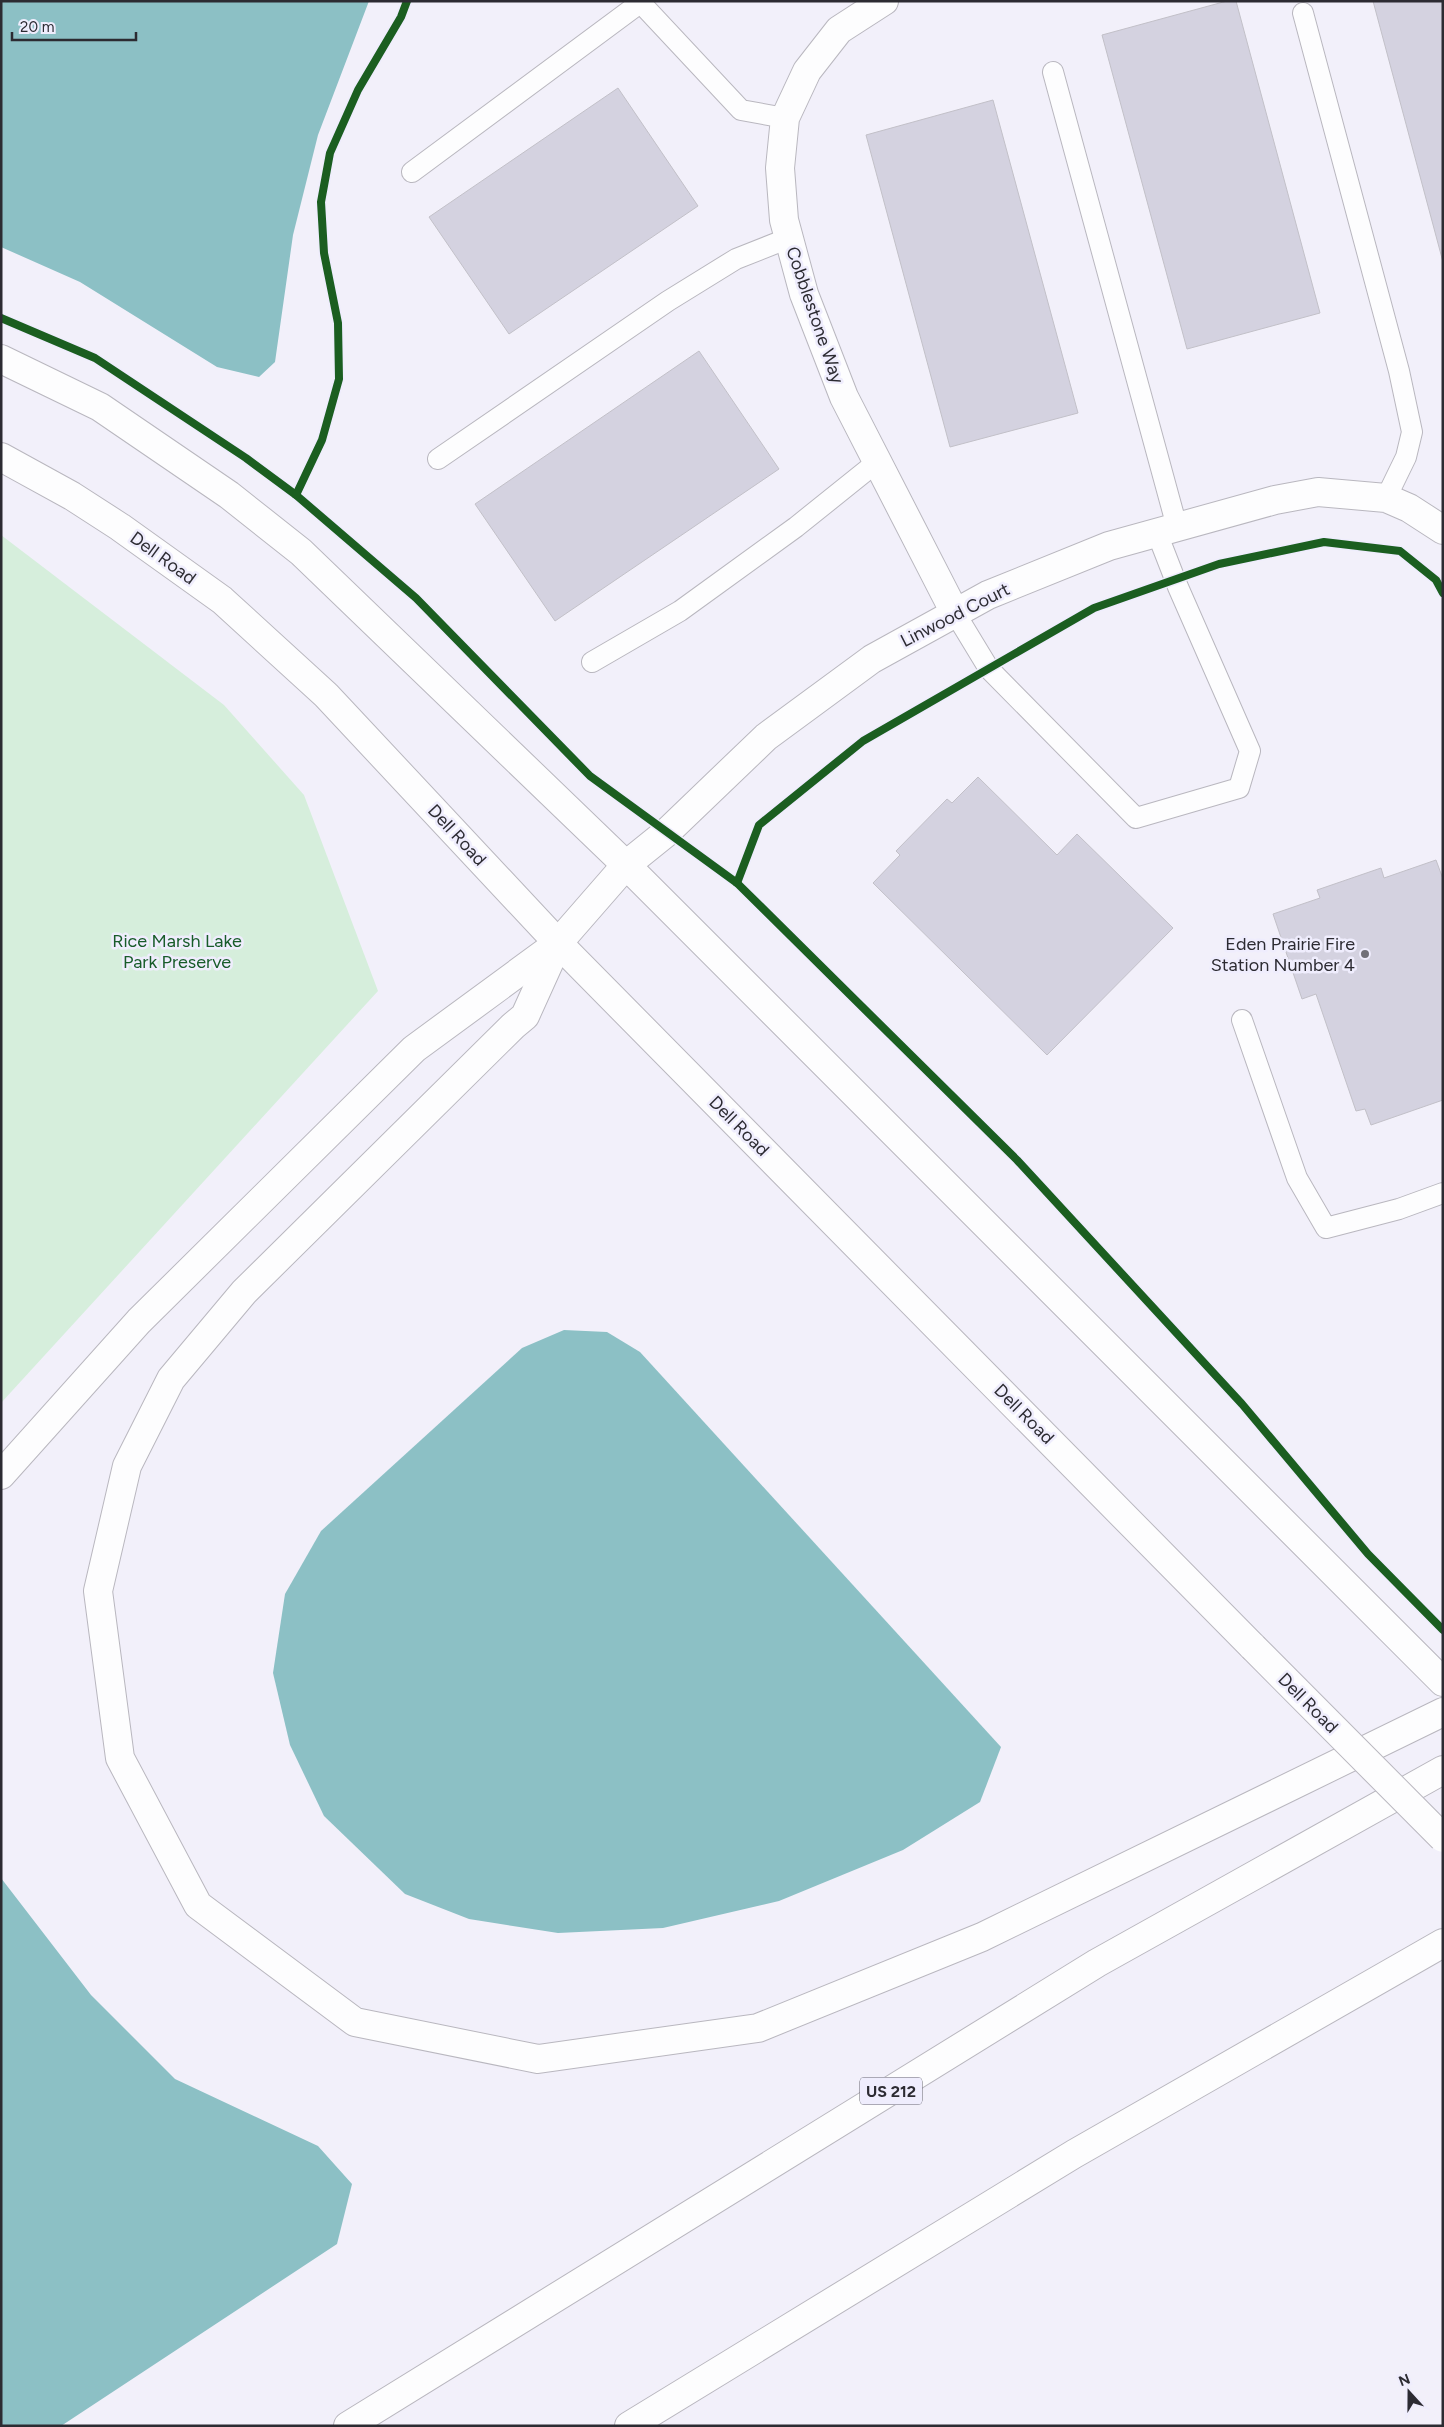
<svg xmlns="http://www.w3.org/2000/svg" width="1444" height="2427" viewBox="0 0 1444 2427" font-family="Figtree,sans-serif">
<rect width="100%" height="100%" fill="#f2f0fa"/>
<path fill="#d6eedc" d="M1,535l223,170 80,90 74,196 -377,412z"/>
<g fill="#8cc0c5">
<path d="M1,1h368l-51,134 -25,100 -18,127 -16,15 -42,-10 -137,-85 -79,-35z"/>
<path d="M564,1330l43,2 33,20 361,395 -21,55 -77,48 -124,51 -116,27 -105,5 -89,-14 -64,-25 -81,-78 -34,-71 -17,-72 12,-79 36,-63 201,-183z"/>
<path d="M1,1878l90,117 84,84 143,67 34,38 -15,60 -276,182h-60z"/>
</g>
<g fill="#d4d2e0" stroke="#c2c0c8">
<path d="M1227,1h9l84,312 -133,36 -85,-314z"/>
<path d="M1373,1h70v261z"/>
<path d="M618,88l80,118 -189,128 -80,-117z"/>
<path d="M993,100l85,313 -128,34 -84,-312z"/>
<path d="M699,351l80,118 -224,152 -80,-117z"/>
<path d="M978,777l79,78 20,-21 96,94 -126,127 -174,-172 27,-28 -4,-4 51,-52 5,4z"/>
<path d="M1436,860l7,19v221l-72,25 -6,-16 -9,2 -40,-117 -14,5 -29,-85 47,-16 -3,-8 64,-22 3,10z"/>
</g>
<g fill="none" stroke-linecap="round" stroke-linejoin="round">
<defs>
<g id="service">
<path d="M639,1l102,109 44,8"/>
<path d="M1303,13l96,358 13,61 -6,25 -20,41"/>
<path d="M1053,72l124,455"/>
<path d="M412,172l228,-169"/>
<path d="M438,459l230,-158 68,-42 53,-21"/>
<path d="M955,613l34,56 147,149 103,-30 11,-37 -72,-164 -21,-54"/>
<path d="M592,662l88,-51 116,-84 81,-65"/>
<path d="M1242,1020l55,158 29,50 73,-19 44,-16"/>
</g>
<g id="minor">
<path d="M884,1l-45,29 -32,41 -22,47 -5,50 4,52 20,74 40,103 111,216"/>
<path d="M558,943l68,-78 41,-33 99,-95 106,-78 116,-64 121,-49 166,-46 43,-8 68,6 23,10 34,22"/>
</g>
<g id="secondary">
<path d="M1,359l99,48 129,88 72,57 325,313 817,817"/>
<path d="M1,457l71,39 48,31 102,73 104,95 232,248 695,704"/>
</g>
<g id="motorway">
<path d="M558,943l-33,73 -12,10 -269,266 -73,87 -44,87 -29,125 22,167 78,147 157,117 183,37 220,-31 224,-91 461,-225"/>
<path d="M1,1475l138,-154 275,-272 143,-105"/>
<path d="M348,2426l749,-463 346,-193"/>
<path d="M629,2426l445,-272 369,-211"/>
</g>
</defs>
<use href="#service" stroke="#b9b7bf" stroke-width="22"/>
<use href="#minor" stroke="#b9b7bf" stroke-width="30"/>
<use href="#secondary" stroke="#b9b7bf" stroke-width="30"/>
<use href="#motorway" stroke="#b9b7bf" stroke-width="30"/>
<use href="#service" stroke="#fdfdfe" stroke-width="20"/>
<use href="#minor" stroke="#fdfdfe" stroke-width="28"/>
<use href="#secondary" stroke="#fdfdfe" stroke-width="28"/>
<use href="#motorway" stroke="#fdfdfe" stroke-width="28"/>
<defs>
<path id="secondary-bridge" d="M1253,1647l190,191"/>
</defs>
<use href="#secondary-bridge" stroke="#b9b7bf" stroke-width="30" stroke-linecap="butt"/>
<use href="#secondary-bridge" stroke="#fdfdfe" stroke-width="28"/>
<defs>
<g id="cycleway">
<path d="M1,318l94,40 151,100 50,37 120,103 174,178 147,107 280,277 225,244 126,150 75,76"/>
<path d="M296,495l26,-55 17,-61 -1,-56 -14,-70 -3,-51 9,-49 28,-63 43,-73 6,-16"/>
<path d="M737,883l22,-58 104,-84 231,-133 125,-44 105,-22 76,9 36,29 7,13"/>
</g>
</defs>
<use href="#cycleway" stroke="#efedfd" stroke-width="11"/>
<use href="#cycleway" stroke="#1b5e20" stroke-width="8"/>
</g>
<circle fill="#717078" stroke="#efedfd" stroke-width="2" cx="1365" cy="954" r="5"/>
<g text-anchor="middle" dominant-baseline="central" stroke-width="5" stroke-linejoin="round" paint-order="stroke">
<rect fill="#efedfd" stroke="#66656f" stroke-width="1" x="860" y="2077.5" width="62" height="27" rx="4"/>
<g font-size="16" font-weight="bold" fill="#2c2b32">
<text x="891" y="2091">US 212</text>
</g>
<g font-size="18" fill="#2c2b32" stroke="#efedfd">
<text transform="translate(815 315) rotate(71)">Cobblestone Way</text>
<text transform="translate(163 558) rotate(36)">Dell Road</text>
<text transform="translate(955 615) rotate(-27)">Linwood Court</text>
<text transform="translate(457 835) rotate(47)">Dell Road</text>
<text transform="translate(739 1126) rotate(45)">Dell Road</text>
<text transform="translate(1024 1414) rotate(45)">Dell Road</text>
<text transform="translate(1308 1703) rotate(45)">Dell Road</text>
</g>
<g font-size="18" fill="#185c2a" stroke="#efedfd">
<text x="177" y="941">Rice Marsh Lake<tspan x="177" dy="21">Park Preserve</tspan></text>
</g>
<g font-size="18" fill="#2c2b32" stroke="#efedfd" text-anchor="end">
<text x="1355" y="944">Eden Prairie Fire<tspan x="1355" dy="21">Station Number 4</tspan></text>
</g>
</g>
<rect width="1444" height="2427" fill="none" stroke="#2c2b32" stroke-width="5"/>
<g transform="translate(1409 2392) rotate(339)" stroke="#efedfd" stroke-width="4" paint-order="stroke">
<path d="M0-4L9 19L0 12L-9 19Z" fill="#2c2b32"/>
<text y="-8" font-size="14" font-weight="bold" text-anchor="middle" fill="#2c2b32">N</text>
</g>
<path d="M12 32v8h124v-8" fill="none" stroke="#2c2b32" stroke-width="2.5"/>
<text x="20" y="32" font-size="15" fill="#2c2b32" stroke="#efedfd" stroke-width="4" paint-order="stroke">20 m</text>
</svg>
